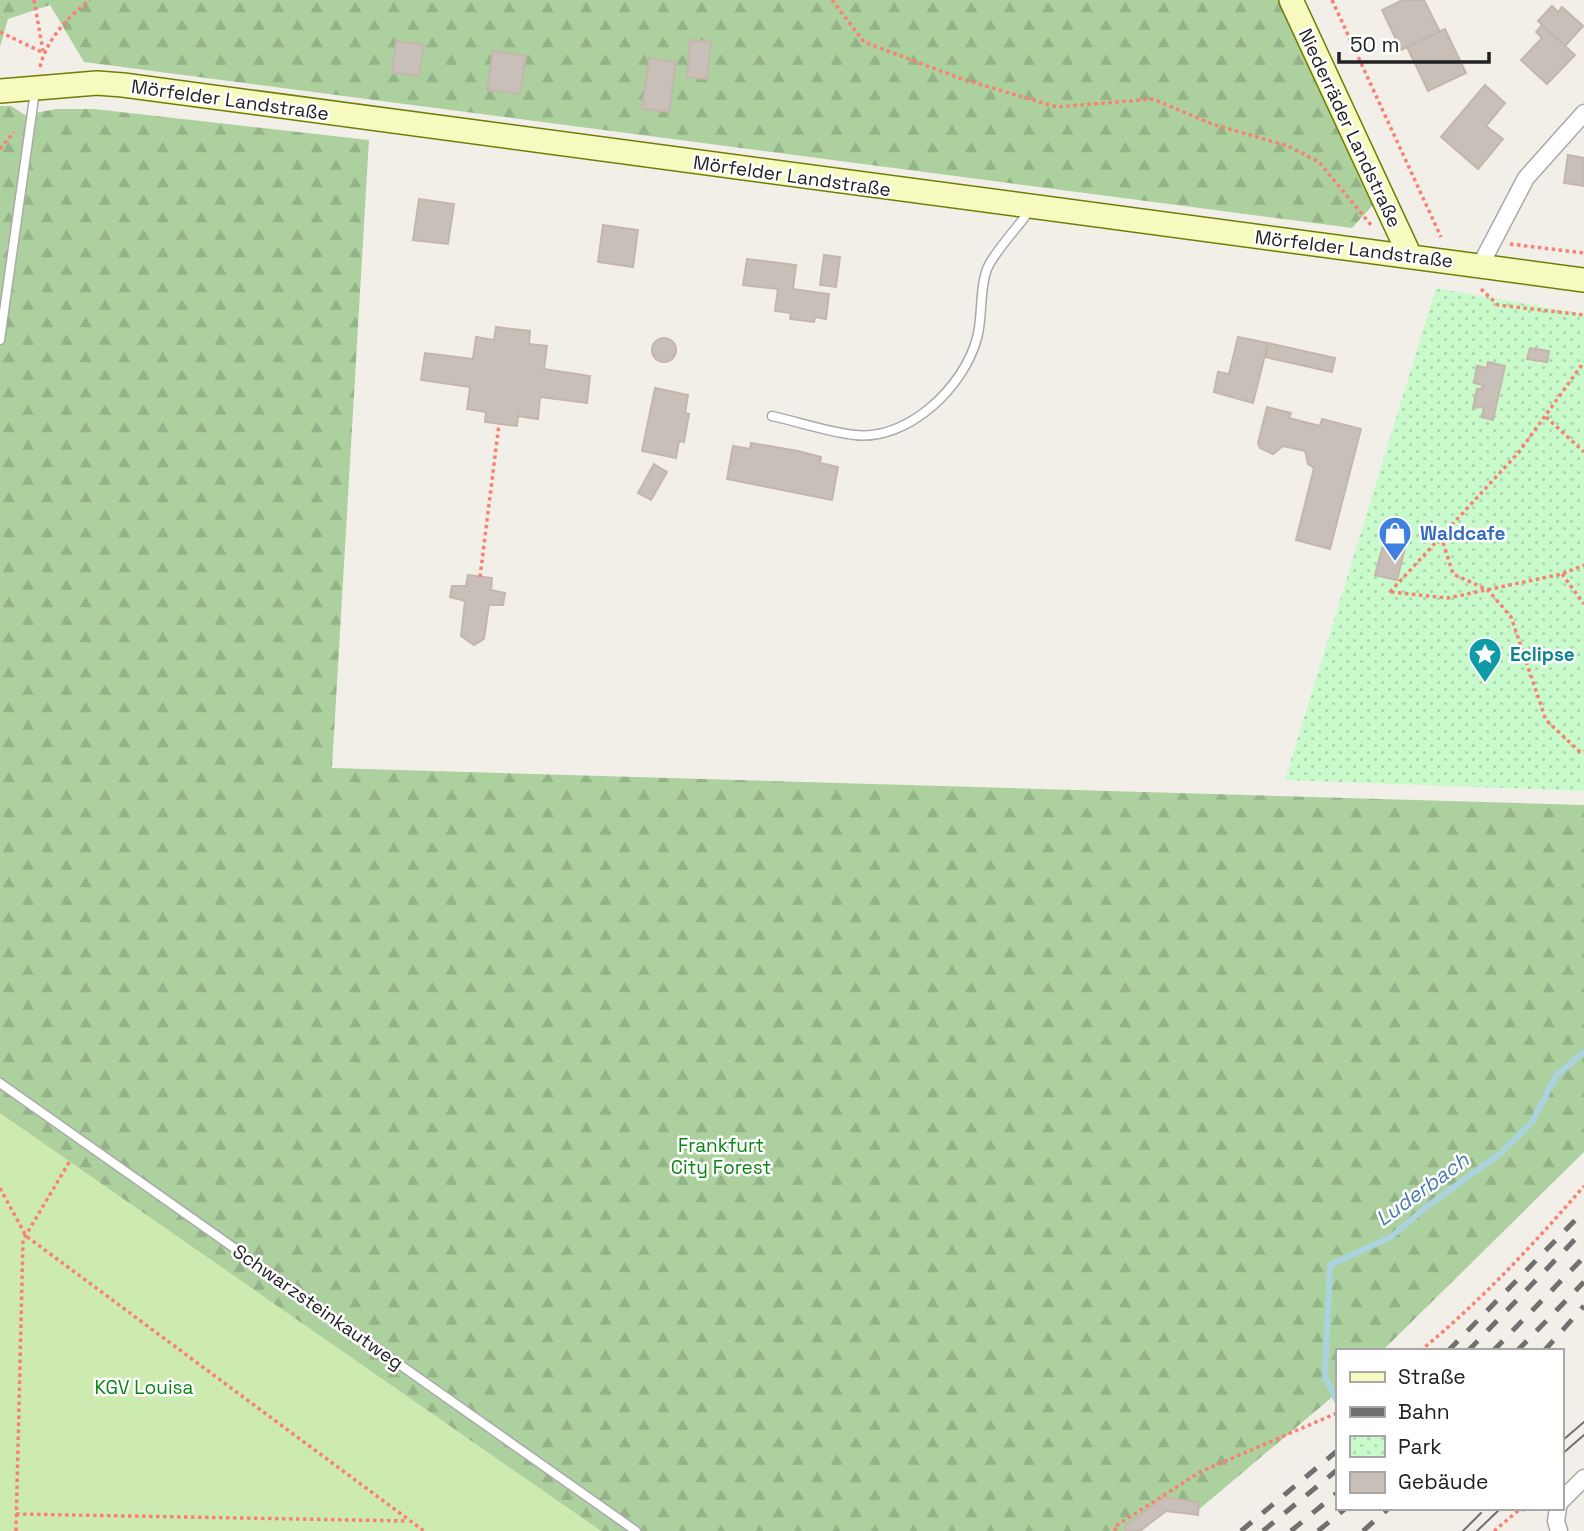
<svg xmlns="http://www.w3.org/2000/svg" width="1584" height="1531" viewBox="0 0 1584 1531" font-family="'Space Grotesk',sans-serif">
<defs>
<pattern id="forest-firs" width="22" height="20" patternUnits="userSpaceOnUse" patternTransform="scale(1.75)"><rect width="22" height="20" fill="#add19e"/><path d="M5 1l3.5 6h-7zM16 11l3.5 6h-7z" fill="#95b388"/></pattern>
<pattern id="park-dots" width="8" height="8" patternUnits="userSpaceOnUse" patternTransform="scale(1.75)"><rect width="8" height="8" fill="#c8facc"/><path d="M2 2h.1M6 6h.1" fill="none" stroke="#acd6af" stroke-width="1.8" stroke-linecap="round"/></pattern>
</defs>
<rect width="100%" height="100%" fill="#f2efe9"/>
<path fill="#cdebb0" d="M0,1109l601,422h-601z"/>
<g fill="url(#forest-firs)">
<path d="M0,0h1279l94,205 -21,23 -1268,-166 -34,-57 -42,14 -8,28z"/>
<path d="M0,106h11l14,9 31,-6h38l275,31 -37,628 1252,37v347l-202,199h-45v42l-140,118 -36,-5 -33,25h-527l-601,-418z"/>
</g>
<path fill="url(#park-dots)" d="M1436,288l148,26v477l-299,-11z"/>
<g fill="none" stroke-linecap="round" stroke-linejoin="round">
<path stroke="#aad3df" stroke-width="6" d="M1337,1401l-12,-24 5,-112 61,-28 34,-29 77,-56 30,-30 24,-46 28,-24"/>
</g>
<g fill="#c7bfb8" stroke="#c4b6ab" stroke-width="2">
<path d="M1403,0h21l16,32 -39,18 -19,-40z"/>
<path d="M1552,6l6,6 4,-5 21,19 -18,20 -27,-25z"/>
<path d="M1542,25l33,30 -28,29 -26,-24 21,-22 -6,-6z"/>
<path d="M1445,29l21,44 -38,18 -21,-44z"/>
<path d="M690,40l21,2 -4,37 -20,-2z"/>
<path d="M396,41l28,4 -5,31 -27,-3z"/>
<path d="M493,51l33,5 -6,38 -33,-4z"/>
<path d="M649,58l27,4 -7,50 -27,-3z"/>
<path d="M1485,85l20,18 -19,23 17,13 -25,30 -37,-32z"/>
<path d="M1568,155l16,3v28l-20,-3z"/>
<path d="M419,199l35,5 -6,40 -35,-4z"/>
<path d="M603,225l35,5 -5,37 -35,-5z"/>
<path d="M824,255l16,2 -4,30 -16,-2z"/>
<path d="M747,259l49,6 -3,24 36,5 -3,25 -11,-2 -1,5 -24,-3 1,-6 -16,-2 3,-22 -35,-4z"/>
<path d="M496,327l34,4 -1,13 18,2 -3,23 46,7 -3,27 -47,-6 -2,22 -20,-3 -1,10 -32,-4 1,-10 -19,-3 3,-22 -49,-7 4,-27 48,6 3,-22 18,3z"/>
<path d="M1238,337l30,6 -15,60 -39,-11 4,-20 11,2z"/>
<circle cx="664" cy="350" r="12"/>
<path d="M1268,343l67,15 -3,14 -67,-15z"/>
<path d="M1530,348l19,3 -2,11 -20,-3z"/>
<path d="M1488,362l17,4 -12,54 -11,-3 2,-10 -11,1 4,-19 5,1 1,-5 -9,-2 3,-17 10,2z"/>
<path d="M655,388l33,7 -3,18 4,1 -5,28 -5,-1 -3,17 -34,-7z"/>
<path d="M1267,407l24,6 -2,5 31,8 2,-7 39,10 -31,120 -34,-9 18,-72 -6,-4 -3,-13 -22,-5 -10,8 -13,-6 -2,-5z"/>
<path d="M751,443l47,8 23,6 -1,6 18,4 -6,33 -105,-21 6,-33 17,3z"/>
<path d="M654,464l13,8 -16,28 -13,-7z"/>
<path d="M1384,542l21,6 -8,32 -22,-5z"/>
<path d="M468,575l24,3 -1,12 14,3 -2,12h-14l-5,34 -10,6 -13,-9 4,-35 -15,-4 2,-11h14z"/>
<path d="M1163,1497l36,5 -1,13 -32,-4 -26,20h-13l-3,-4z"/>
</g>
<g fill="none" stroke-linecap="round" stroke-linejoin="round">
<defs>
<g id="lane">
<path d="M0,340l35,-249"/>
<path d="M772,416c27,6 56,16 83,19 53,6 109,-48 122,-97 6,-21 2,-48 10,-69 8,-19 32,-42 44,-61"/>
<path d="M0,1083l636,448"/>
</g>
<g id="street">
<path d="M1480,266l46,-88 58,-65"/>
<path d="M1561,1501l23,-23"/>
<path d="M1558,1508l-2,13 3,10"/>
</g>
<g id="secondary">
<path d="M1291,0l119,256"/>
<path d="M0,91l97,-8 26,2 1461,195"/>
</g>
</defs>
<use href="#lane" stroke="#a9a9a9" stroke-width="11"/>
<use href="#street" stroke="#a9a9a9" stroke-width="19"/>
<use href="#secondary" stroke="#707d05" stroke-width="26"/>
<g stroke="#fa8072" stroke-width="3.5" stroke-dasharray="3.5 3.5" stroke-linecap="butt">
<path d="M34,0l9,51"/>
<path d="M832,0l32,42 98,37 95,28 96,-8 59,25 76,22 31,16 52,63"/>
<path d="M1332,0l109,237"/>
<path d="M0,32l44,21"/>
<path d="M40,67c7,-28 27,-49 50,-67"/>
<path d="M0,149l14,-17"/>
<path d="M1510,244l74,9"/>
<path d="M1481,289l17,16 86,10"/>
<path d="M1546,417l38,35"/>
<path d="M1441,536l12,38 35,16 23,27 35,103 34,32 4,-1"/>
<path d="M1562,574l22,30"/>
<path d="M480,577l19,-153"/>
<path d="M1390,592l129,-140 65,-90"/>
<path d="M1391,592l57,6 114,-24 22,-9"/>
<path d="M0,1188l26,48 398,295"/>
<path d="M1420,1351c60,-49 113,-106 164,-165"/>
<path d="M16,1514l392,7"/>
<path d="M16,1531l7,-291 48,-81"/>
<path d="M1116,1531l-2,-4 86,-55 137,-59"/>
<path d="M1494,1531l25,-21 19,-2"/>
</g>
<use href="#lane" stroke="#fff" stroke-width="8"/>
<use href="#street" stroke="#fff" stroke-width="16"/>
<use href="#secondary" stroke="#f7fabf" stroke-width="23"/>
<g stroke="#707070" stroke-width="2">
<path d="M1563,1440l21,-18"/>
<path d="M1561,1455l23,-20"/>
<path d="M1463,1531l18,-18"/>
<path d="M1477,1531l24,-23"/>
</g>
<g stroke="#707070" stroke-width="5" stroke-dasharray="14 14" stroke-linecap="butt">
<path d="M1448,1351l136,-140"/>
<path d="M1468,1351l116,-121"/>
<path d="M1493,1351l91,-94"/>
<path d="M1517,1351l67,-69"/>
<path d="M1544,1351l40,-45"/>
<path d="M1241,1531l96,-80"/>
<path d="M1263,1531l74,-61"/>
<path d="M1291,1531l46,-38"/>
<path d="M1318,1531l28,-23"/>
<path d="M1363,1531l26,-23"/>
</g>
</g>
<defs>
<symbol id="shop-pin" viewBox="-11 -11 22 30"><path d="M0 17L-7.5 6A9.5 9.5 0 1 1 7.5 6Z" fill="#3f7fe0" stroke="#fff"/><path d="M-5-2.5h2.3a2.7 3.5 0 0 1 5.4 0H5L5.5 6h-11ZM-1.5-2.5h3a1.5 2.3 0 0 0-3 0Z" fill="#fff"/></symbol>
<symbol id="sight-pin" viewBox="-11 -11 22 30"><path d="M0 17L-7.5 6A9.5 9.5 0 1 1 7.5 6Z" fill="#0f9aa8" stroke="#fff"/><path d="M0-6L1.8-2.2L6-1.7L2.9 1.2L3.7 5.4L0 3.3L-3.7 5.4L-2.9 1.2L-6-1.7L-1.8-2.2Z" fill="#fff"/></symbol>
</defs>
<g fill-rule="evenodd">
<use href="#shop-pin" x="1376" y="514" width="38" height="52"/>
<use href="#sight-pin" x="1466" y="635" width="38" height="52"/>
</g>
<g text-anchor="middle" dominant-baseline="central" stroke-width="5" stroke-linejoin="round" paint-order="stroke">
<g font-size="19" fill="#222" stroke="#fff">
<text transform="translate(230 100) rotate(8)">Mörfelder Landstraße</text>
<text transform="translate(1350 128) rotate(65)">Niederräder Landstraße</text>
<text transform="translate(792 176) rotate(8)">Mörfelder Landstraße</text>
<text transform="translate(1354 249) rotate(7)">Mörfelder Landstraße</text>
<text transform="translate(318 1307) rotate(35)">Schwarzsteinkautweg</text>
</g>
<g font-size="19" font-weight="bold" fill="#366cbe" stroke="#fff" text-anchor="start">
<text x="1420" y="533">Waldcafe</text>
</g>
<g font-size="19" font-weight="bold" fill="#0d838f" stroke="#fff" text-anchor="start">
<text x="1510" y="654">Eclipse</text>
</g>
<g font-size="19" fill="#0c8416" stroke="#fff">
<text x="721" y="1145">Frankfurt<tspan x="721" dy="22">City Forest</tspan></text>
<text x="144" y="1387">KGV Louisa</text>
</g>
<g font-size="21" font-style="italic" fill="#4a7aab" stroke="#fff">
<text transform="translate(1422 1189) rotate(-36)">Luderbach</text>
</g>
</g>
<rect x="1336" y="1349" width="228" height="161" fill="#ffffff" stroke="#a7a7a7" stroke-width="2"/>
<rect x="1350" y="1372" width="35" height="10" fill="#f7fabf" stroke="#a7a7a7" stroke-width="2"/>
<text x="1398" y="1384" font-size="21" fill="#222222">Straße</text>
<rect x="1350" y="1407" width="35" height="10" fill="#707070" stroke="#a7a7a7" stroke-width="2"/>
<text x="1398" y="1419" font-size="21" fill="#222222">Bahn</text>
<rect x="1350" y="1436" width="35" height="21" fill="url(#park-dots)" stroke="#a7a7a7" stroke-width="2"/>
<text x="1398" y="1454" font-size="21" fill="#222222">Park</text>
<rect x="1350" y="1472" width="35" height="21" fill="#c7bfb8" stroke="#a7a7a7" stroke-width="2"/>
<text x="1398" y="1489" font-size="21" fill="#222222">Gebäude</text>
<path d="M1339 52v10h150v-10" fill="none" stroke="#222222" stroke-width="3.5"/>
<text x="1350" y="52" font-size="21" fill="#222222" stroke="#ffffff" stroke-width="5" paint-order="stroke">50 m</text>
</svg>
